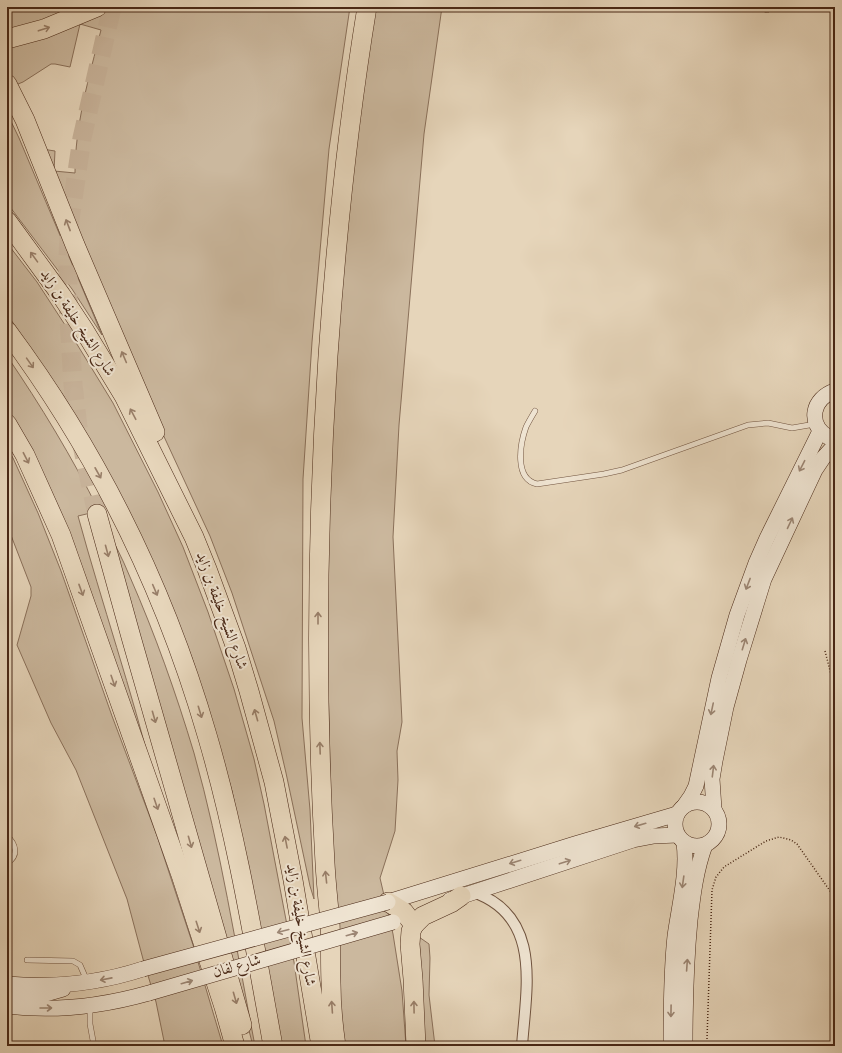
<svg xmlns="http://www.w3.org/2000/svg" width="842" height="1053" viewBox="0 0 842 1053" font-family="'Sorts Mill Goudy',Amiri,serif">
<rect width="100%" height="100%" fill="#e6d5ba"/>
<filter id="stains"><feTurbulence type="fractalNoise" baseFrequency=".005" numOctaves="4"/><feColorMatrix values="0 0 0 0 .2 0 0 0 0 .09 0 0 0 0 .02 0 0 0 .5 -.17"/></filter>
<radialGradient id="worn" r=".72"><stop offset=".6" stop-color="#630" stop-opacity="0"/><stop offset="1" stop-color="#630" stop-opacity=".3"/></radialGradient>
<g fill="#cbb89e" stroke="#8a705a">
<path d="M7,7h343l-21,142 -17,193 -9,137 -1,239 8,92 4,89 -4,-13 -24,-113 -12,-52 -42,-128 -22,-57 -74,-160 -94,-227 13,2 -1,20 21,2c0,-48 14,-96 26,-143l-21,-6 -10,43 -15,-3h-4l-28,18 -10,4 -6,-6z"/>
<path d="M374,7h68l-18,127 -25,291 -6,112 9,185 -5,29 1,29 -3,51 -15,47 13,56 9,57 4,55h-65l-6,-46 -10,-463 17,-291z"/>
<path d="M7,113l12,25 83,197 -30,-46 -65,-86z"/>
<path d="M7,243l30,39 30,46 46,75 45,89 25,55 25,65 26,77 20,70 10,45 30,158 12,84h-25l-22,-123 -27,-132 -40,-133 -24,-58 -70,-146 -33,-56 -58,-84z"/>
<path d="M7,356c34,50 65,101 92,155l-21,5c24,88 54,175 76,264l-119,-318 -28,-51z"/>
<path d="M7,448l6,10 25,55 23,58 51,145 45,120 36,109 30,101h-58l-9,-44 -13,-43 -16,-60 -51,-129 -25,-47 -34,-78 14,-49v-9l-24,-62z"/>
<path d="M101,517c10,20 21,40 29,60 25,57 46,116 64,176 27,96 42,195 61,293h-2l-15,-58z"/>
<path d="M419,937l10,7 1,14 -1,37 6,51h-10z"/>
</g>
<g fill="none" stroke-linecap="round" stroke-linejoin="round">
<path stroke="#c7b299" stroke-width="19" stroke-dasharray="19 10" stroke-linecap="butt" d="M97,514l-19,-87 -5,-42 -5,-85v-43l2,-38 12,-81 30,-131"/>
<defs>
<g id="lane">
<path d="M759,7l8,3"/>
<path d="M535,411c-3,5 -6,10 -9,16 -6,17 -12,52 11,57l67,-10 18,-4 126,-45 20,-2 24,5 23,-4"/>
<path d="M7,836c9,8 12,20 0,27"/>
<path d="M27,960l46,1 7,4 7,16"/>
<path d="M90,1006v18l4,22"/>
</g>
<path id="street" d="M473,892c70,24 53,97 49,154"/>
<g id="secondary">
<path d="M828,437c-21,-13 -16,-39 7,-46"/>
<circle cx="697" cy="824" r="22"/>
<path d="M684,806l7,-10 5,-10 23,-108 18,-63 19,-52 11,-25 53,-107"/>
<path d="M714,809l-2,-30 3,-18 11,-54 13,-47 25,-81 51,-109 8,-12 12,-13"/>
<path d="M450,900l183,-60 21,-4 23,-1"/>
<path d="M388,902l187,-58 102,-30"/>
<path d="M7,984c46,4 93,-1 136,-15"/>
<path d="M12,998l23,-1 28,-8"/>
<path d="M7,1006c48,6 96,0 142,-13"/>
<path d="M671,1046c0,-37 0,-73 4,-110 4,-29 13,-64 9,-93"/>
<path d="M685,1046c0,-42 1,-84 5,-126 3,-26 6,-50 15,-75"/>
</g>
<g id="highway">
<path d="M7,39l37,-10 53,-22"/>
<path d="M7,84l18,36 50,125 80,187"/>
<path d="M7,221l54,74 23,35 40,66 70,141 13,32 29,79 13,43 25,91 19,98 28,166"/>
<path d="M7,331c90,121 158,259 200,404 30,102 47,207 66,311"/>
<path d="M7,424l18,31 36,80 120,340 43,132 11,39"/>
<path d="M97,514l34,123 111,388"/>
<path d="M388,902l16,10 10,13"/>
<path d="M336,1046c-3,-21 -5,-42 -5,-63 -1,-21 0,-42 -1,-62 -2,-20 -4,-39 -5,-58 -10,-169 -8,-339 3,-507 8,-117 20,-233 39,-349"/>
<path d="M416,1046l-3,-67 -3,-35 1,-13 3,-6 9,-9 28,-13 10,-7"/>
</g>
</defs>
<use href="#lane" stroke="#70533f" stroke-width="6"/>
<use href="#street" stroke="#70533f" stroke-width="12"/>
<use href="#secondary" stroke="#492816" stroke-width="16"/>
<use href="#highway" stroke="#492816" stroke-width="20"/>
<g stroke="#492816" stroke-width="1.5" stroke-dasharray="1 2" stroke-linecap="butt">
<path d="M825,651l10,39"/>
<path d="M707,1039l5,-149 4,-13 8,-10 42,-26 13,-4 12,3 6,4 38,54"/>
</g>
<use href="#lane" stroke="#efe4d2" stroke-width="5"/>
<use href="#street" stroke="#efe4d2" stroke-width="10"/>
<use href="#secondary" stroke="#efe4d2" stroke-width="15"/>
<use href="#highway" stroke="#e6d5ba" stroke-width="19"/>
<defs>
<g id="secondary-bridge">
<path d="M143,969l245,-67"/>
<path d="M149,993l244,-71"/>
</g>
</defs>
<use href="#secondary-bridge" stroke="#492816" stroke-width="16" stroke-linecap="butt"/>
<use href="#secondary-bridge" stroke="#efe4d2" stroke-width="15"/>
</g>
<defs><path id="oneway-shaft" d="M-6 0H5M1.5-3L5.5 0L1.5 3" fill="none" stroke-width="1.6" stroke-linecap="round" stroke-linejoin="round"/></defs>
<g stroke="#987e68">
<use href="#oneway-shaft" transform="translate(44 29) rotate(-18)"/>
<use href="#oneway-shaft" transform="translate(68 225) rotate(-111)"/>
<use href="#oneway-shaft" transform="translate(34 257) rotate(-126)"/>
<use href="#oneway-shaft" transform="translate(124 357) rotate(-113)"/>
<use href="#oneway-shaft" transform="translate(30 363) rotate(55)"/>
<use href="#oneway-shaft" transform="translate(133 414) rotate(-118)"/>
<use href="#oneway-shaft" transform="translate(26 458) rotate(63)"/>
<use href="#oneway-shaft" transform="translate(98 473) rotate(61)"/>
<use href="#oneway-shaft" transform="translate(107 551) rotate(75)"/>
<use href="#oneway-shaft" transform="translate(81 590) rotate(70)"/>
<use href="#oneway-shaft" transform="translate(155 590) rotate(67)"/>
<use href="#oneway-shaft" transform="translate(318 618) rotate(-90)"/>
<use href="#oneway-shaft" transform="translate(113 681) rotate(71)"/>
<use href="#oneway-shaft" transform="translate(200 712) rotate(73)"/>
<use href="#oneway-shaft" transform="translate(256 715) rotate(-106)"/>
<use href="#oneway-shaft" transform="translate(154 717) rotate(74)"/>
<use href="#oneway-shaft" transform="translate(320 748) rotate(-92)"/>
<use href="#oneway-shaft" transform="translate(156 804) rotate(71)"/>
<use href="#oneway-shaft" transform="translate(190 842) rotate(74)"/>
<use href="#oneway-shaft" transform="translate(286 842) rotate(-101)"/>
<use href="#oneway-shaft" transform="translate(326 877) rotate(-96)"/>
<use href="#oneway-shaft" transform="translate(198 927) rotate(72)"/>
<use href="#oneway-shaft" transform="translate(235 998) rotate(74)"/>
<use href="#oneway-shaft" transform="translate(332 1007) rotate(-94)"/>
<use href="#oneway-shaft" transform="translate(414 1007) rotate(-91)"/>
</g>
<g stroke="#9c8674">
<use href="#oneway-shaft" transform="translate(802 466) rotate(117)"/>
<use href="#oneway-shaft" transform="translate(790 523) rotate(-65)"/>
<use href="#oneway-shaft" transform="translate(748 584) rotate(111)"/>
<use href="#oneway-shaft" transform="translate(744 644) rotate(-73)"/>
<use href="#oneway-shaft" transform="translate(712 709) rotate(102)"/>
<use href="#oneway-shaft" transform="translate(713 771) rotate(-83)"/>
<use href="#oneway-shaft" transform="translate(640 825) rotate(164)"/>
<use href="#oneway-shaft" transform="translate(515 862) rotate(163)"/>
<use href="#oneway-shaft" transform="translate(565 862) rotate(-18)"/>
<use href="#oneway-shaft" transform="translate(683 882) rotate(98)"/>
<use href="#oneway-shaft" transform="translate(283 931) rotate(165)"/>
<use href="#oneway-shaft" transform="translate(352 934) rotate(-16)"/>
<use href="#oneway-shaft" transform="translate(687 965) rotate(-86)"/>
<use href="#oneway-shaft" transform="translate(106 979) rotate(169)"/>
<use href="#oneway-shaft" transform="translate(187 982) rotate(-16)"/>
<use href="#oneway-shaft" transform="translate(46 1008)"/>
<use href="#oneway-shaft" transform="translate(671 1011) rotate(91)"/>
</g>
<g text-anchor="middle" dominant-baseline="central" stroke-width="4" stroke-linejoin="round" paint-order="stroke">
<g font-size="15" fill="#492816" stroke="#efe4d2">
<text transform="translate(77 323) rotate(57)">شارع الشيخ خليفة بن زايد</text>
<text transform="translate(221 611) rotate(70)">شارع الشيخ خليفة بن زايد</text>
<text transform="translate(300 925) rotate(81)">شارع الشيخ خليفة بن زايد</text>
<text transform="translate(237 967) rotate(-16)">شارع لفان</text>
</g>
</g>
<rect width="842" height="1053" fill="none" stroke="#e6d5ba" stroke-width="24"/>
<rect x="8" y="8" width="826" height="1037" fill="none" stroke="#492816" stroke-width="2"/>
<rect x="12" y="12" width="818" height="1029" fill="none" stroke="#492816"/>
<rect width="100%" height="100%" filter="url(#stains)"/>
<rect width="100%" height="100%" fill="url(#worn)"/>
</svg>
